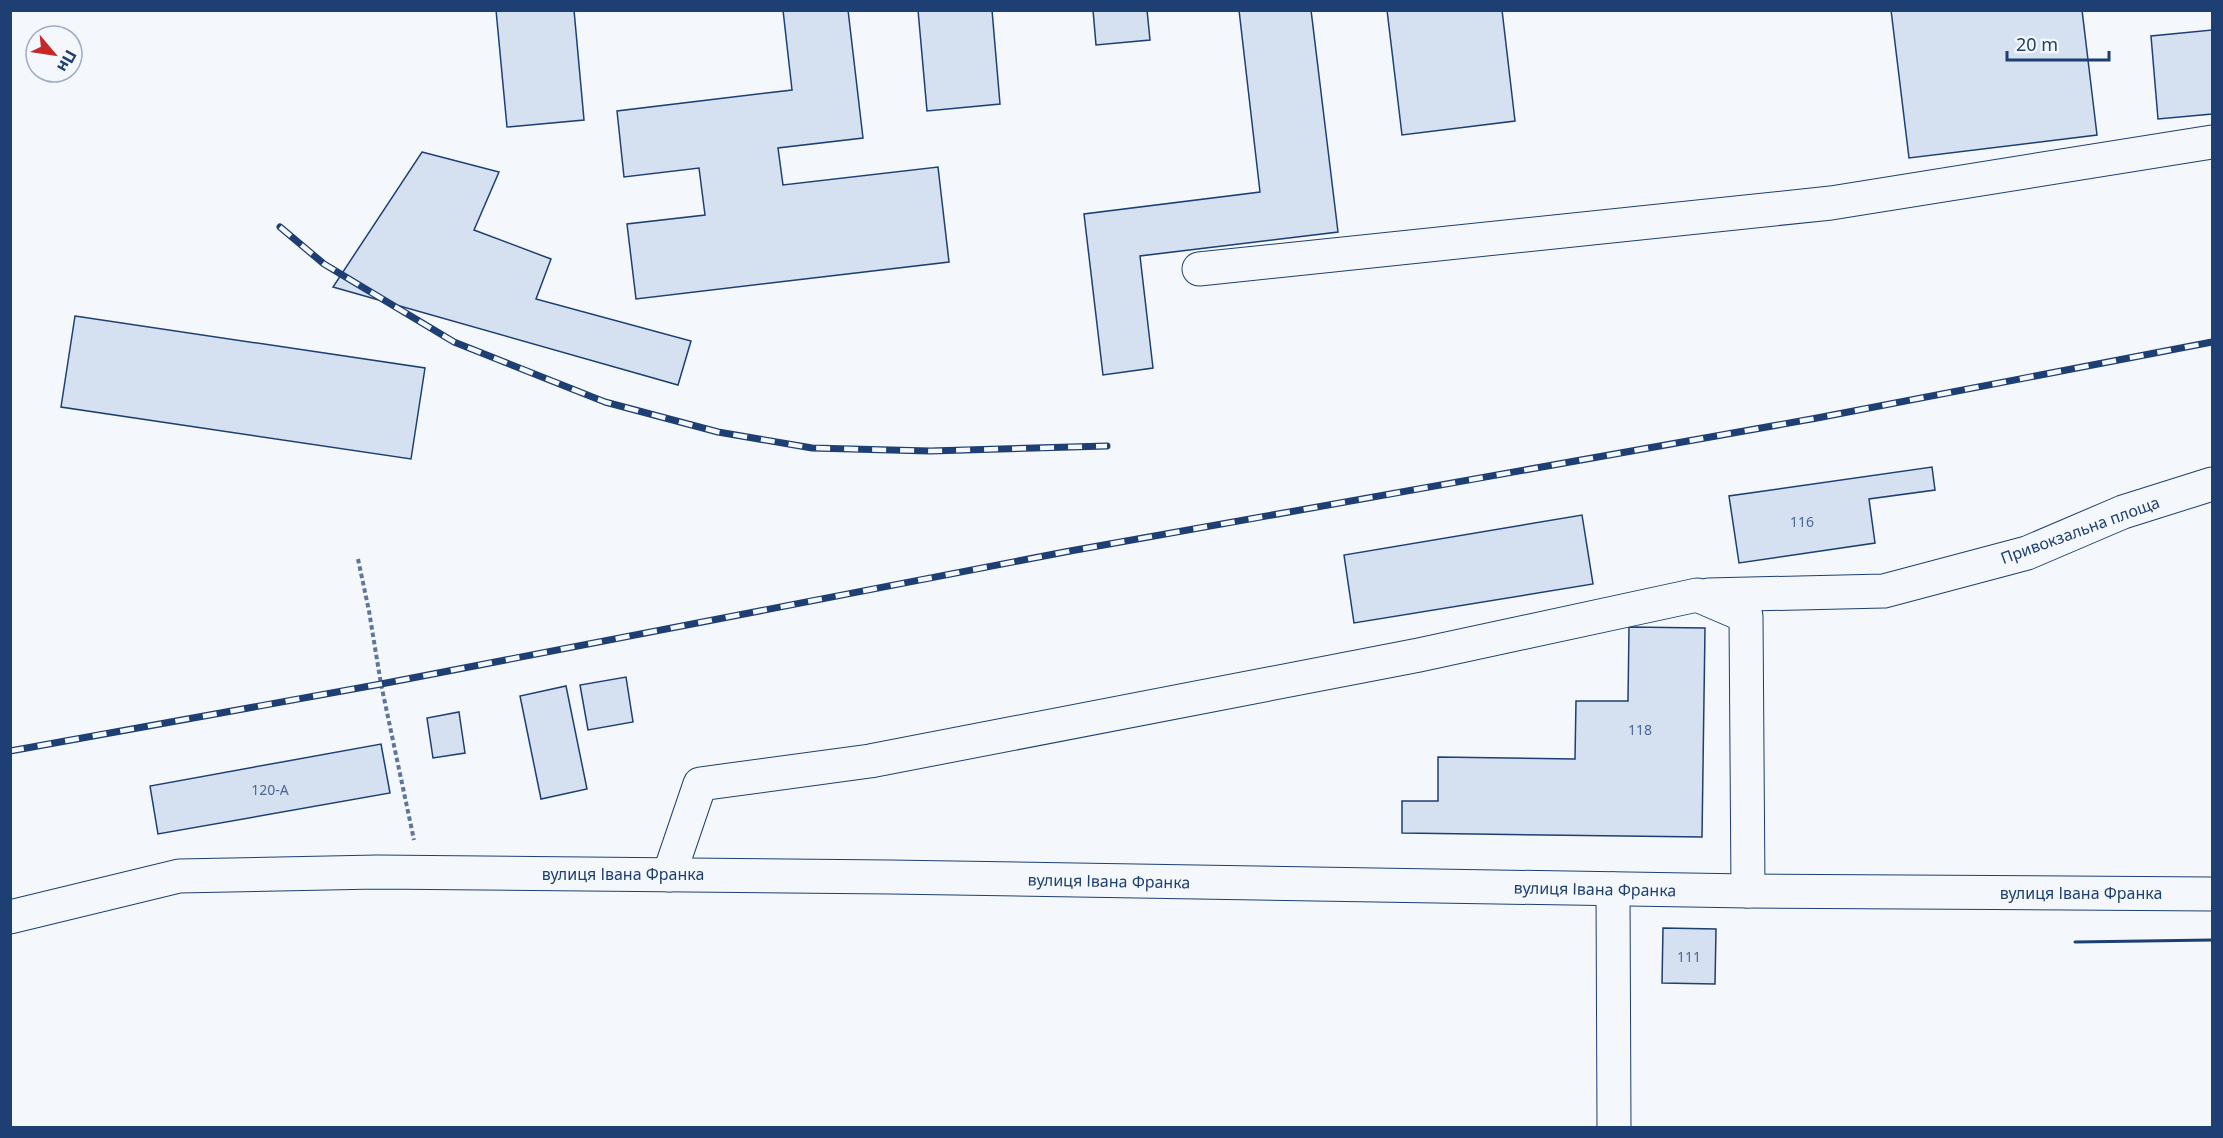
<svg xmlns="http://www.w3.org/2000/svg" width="2223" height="1138" viewBox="0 0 2223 1138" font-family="'Noto Sans',sans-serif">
<rect width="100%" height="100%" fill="#f4f7fb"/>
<g fill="#d5e0f0" stroke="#1d3f73" stroke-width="1.5">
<path d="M496,10h78l10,110 -77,7z"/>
<path d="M783,10h65l15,128 -85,10 5,37 155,-18 11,95 -313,37 -9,-75 78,-9 -6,-47 -75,9 -7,-66 175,-21z"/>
<path d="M918,10h74l8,94 -73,7z"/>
<path d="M1093,10h54l3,30 -54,5z"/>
<path d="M1239,10h72l27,222 -198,24 13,112 -50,7 -19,-161 176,-22z"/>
<path d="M1387,10h115l13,111 -113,14z"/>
<path d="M1891,10h191l15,125 -188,23z"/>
<path d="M2212,30v84l-54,5 -7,-83z"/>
<path d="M422,152l77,20 -25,58 77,29 -15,40 155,42 -13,44 -345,-98z"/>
<path d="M75,316l350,52 -14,91 -350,-52z"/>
<path d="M1932,467l3,23 -66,9 6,44 -136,20 -10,-67z"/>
<path d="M1582,515l11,69 -239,39 -10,-68z"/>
<path d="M1629,627l76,1 -3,209 -300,-4v-32h36v-44l137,2 1,-58h52z"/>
<path d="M626,677l7,45 -45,8 -8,-45z"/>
<path d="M566,686l21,103 -46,10 -21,-103z"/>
<path d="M459,712l6,41 -32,5 -6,-40z"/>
<path d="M381,744l9,49 -232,41 -8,-48z"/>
<path d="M1663,928l53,1 -1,55 -53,-1z"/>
</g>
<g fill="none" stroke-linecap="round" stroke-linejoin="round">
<defs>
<g id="minor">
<path d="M1199,269l632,-66 381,-61"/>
<path d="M1708,595l176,-4 143,-38 96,-41 89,-28"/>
<path d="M669,875l31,-91 170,-23 549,-106 278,-60 49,21 2,275"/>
<path d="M1613,889l1,239"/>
</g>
<path id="major" d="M10,917l169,-41 198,-4 513,5 858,14 464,3"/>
</defs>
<use href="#minor" stroke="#1d3f73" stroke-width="35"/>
<use href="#major" stroke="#1d3f73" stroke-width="35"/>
<path stroke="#5e769c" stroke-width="4" stroke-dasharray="4.5 3" stroke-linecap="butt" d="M358,559l11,52 12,73 33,156"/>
<use href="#minor" stroke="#f4f7fb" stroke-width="33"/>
<use href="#major" stroke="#f4f7fb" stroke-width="33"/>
<defs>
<g id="rail">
<path d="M280,227l44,37 130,78 151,60 113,30 94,16 118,3 177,-5"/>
<path d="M10,751l371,-67 689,-133 747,-133 395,-76"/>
</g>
</defs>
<use href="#rail" stroke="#1d3f73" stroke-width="7"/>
<use href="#rail" stroke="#f4f7fb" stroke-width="4.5" stroke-dasharray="14" stroke-linecap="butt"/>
<path stroke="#1d3f73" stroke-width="3" d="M2075,942l137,-2"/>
</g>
<g text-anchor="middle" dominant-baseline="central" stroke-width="4.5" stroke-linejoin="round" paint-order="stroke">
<g font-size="14" fill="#4b6792">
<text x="1802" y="521">116</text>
<text x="1640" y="729">118</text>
<text x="270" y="789">120-А</text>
<text x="1689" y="956">111</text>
</g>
<g font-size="16" fill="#1d3f73" stroke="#f4f7fb">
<text transform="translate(2080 530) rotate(-20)">Привокзальна площа</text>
<text x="623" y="874">вулиця Івана Франка</text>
<text transform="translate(1109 881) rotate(1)">вулиця Івана Франка</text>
<text transform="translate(1595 889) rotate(1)">вулиця Івана Франка</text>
<text x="2081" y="893">вулиця Івана Франка</text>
</g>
</g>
<rect width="2223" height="1138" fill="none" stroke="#1d3f73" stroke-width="24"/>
<g transform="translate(54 54) rotate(119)"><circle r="28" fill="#f4f7fb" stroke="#9eadc5" stroke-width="1.5"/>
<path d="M0-4.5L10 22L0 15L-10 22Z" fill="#c62828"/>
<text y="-9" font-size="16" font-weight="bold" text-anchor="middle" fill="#1d3f73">Пн</text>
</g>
<path d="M2007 51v9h102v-9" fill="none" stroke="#1d3f73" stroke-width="3"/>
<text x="2016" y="51" font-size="18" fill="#1d3f73" stroke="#f4f7fb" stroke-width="4.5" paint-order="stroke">20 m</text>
</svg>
